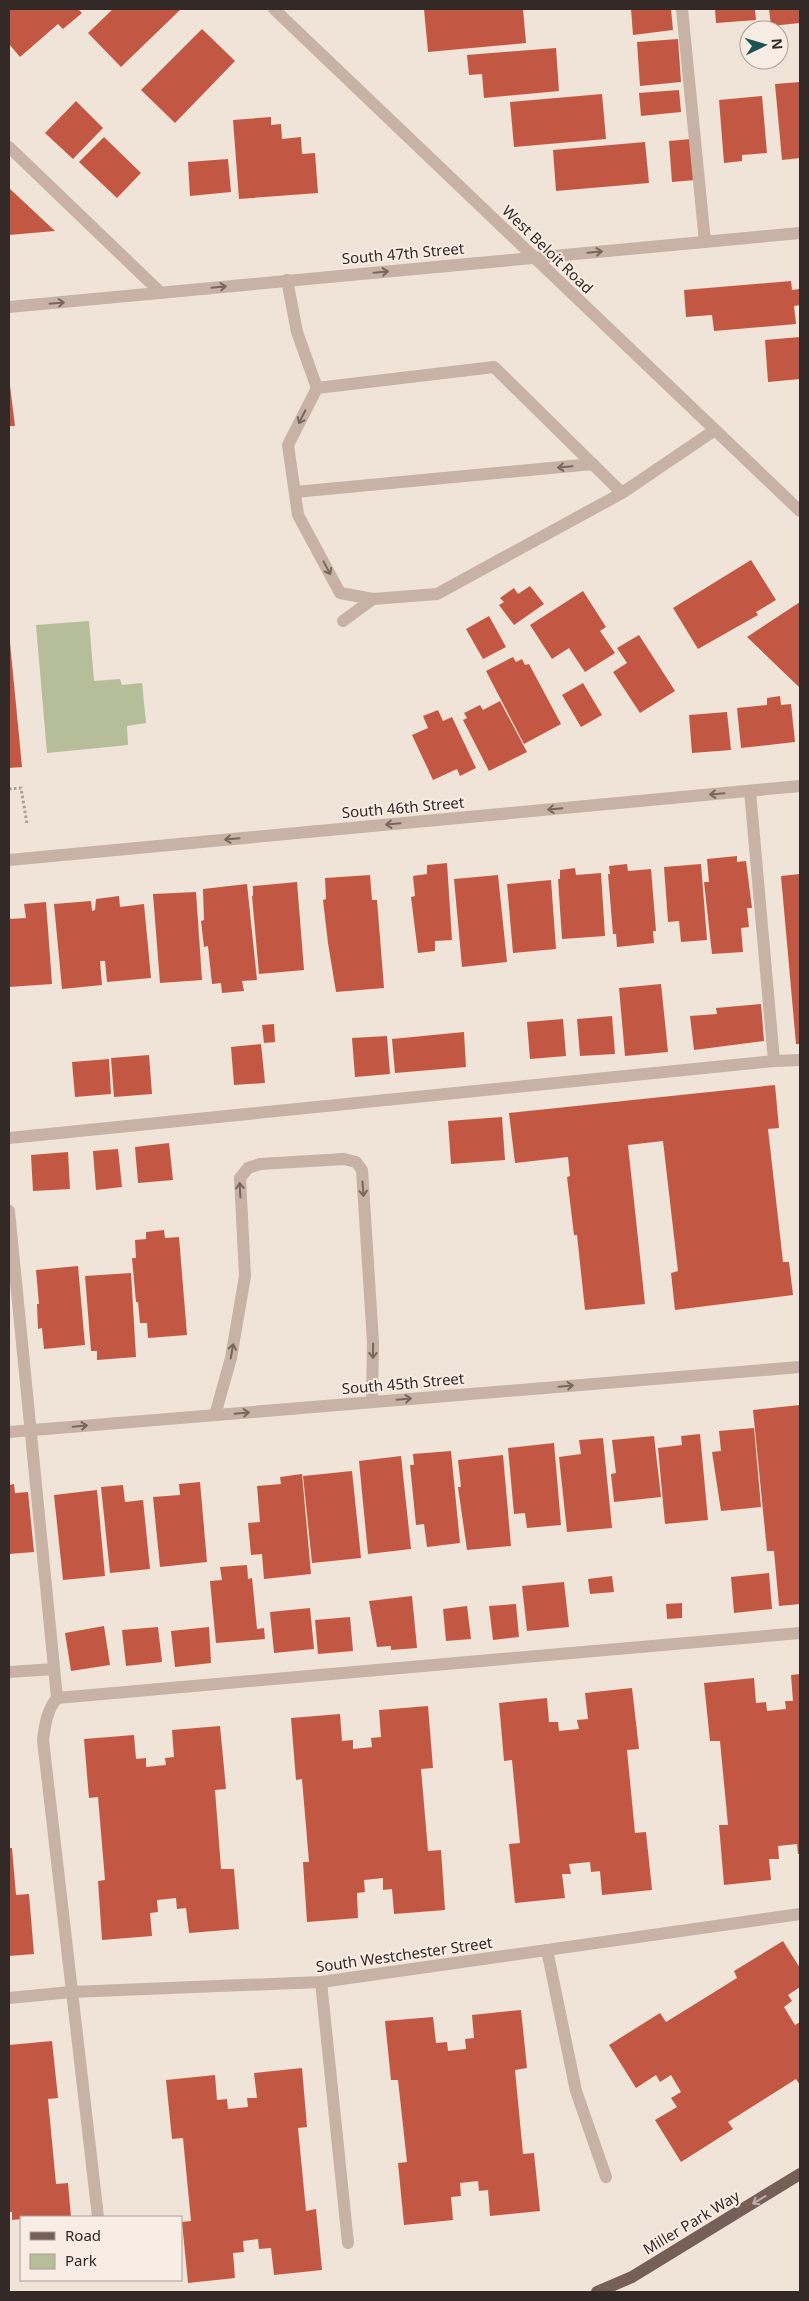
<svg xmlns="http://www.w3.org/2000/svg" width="809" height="2301" viewBox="0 0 809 2301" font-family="'Noto Sans',sans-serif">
<rect width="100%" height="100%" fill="#f0e3d8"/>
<path fill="#b5be99" d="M89,621l5,60 26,-2 2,6 20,-2 4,40 -19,3 1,19 -81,8 -11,-128z"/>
<g fill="#c25844">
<path d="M9,9h69l4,4 -19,16 -5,-5 -38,33 -11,-13z"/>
<path d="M113,9h68l-60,58 -33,-34z"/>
<path d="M424,9h99l3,34 -98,9z"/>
<path d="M631,9h40l2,21 -40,5z"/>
<path d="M715,9h40l1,11 -40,3z"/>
<path d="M769,9h31v14l-29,3z"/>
<path d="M202,29l33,32 -60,62 -34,-33z"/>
<path d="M678,39l3,43 -41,4 -3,-44z"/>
<path d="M556,48l3,43 -75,7 -2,-24 -13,1 -2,-20z"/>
<path d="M800,82v76l-18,2 -7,-76z"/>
<path d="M679,90l2,22 -40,4 -2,-23z"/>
<path d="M602,94l4,45 -92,8 -4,-45z"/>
<path d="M762,96l5,57 -25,2v6l-18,2 -5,-63z"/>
<path d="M76,101l27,27 -30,31 -28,-26z"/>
<path d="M271,117v8l10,-1 1,15 19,-2 1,17 13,-1 3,40 -79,6 -6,-79z"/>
<path d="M104,137l37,36 -24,25 -38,-36z"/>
<path d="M691,139l4,41 -23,2 -3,-41z"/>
<path d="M645,142l4,41 -93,8 -3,-41z"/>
<path d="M228,159l3,33 -41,4 -2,-34z"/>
<path d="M9,188l46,43 -46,4z"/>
<path d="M791,281l1,9 7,-1 1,16 -6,1 2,18 -82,7 -2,-16 -26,2 -2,-27z"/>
<path d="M800,337v42l-32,3 -3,-42z"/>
<path d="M9,378l6,48h-6z"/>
<path d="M751,560l25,40 -20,12 2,3 -60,34 -25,-41z"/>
<path d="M530,586l14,18 -30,21 -15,-20 5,-3 -4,-4 14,-10 4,6z"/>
<path d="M583,591l23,36 -6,4 15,22 -30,19 -16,-24 -17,11 -22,-34z"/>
<path d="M800,602v86l-53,-51z"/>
<path d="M489,616l17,31 -23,12 -17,-30z"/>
<path d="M9,632l13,135 -13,1z"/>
<path d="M639,635l36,56 -35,22 -27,-41 14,-9 -10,-15z"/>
<path d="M513,657l3,5 6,-3 3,6 4,-1 32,60 -37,20 -38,-73z"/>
<path d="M583,683l19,32 -21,12 -19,-32z"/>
<path d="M780,696l1,9 10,-1 4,38 -54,6 -4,-40 30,-3v-7z"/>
<path d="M500,701l27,51 -38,19 -26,-51 4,-2 -3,-5 16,-8 3,5z"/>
<path d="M438,710l5,11 9,-4 24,51 -16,8 -3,-7 -24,11 -21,-45 16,-7 -5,-12z"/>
<path d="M727,712l4,38 -39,3 -3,-38z"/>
<path d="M737,856v6l9,-1 6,47h-5l2,19 -8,1 2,24 -31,2 -8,-72h5l-2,-23z"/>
<path d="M447,863l5,77 -17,1v10l-17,2 -7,-56 4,-1 -2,-20 14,-2v-9z"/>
<path d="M627,864l1,7 23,-2 5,62h-3l1,12 -37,4 -1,-13h-3l-5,-60h2l-1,-8z"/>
<path d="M701,864l6,76 -26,2 -2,-21 -11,1 -4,-55z"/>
<path d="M575,868l1,7 25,-2 4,63 -43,3 -4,-60h2v-9z"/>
<path d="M800,874v170h-4l-15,-168z"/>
<path d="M370,875l2,25h5l7,88 -48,4 -8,-49 -5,-43 3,-1 -1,-21z"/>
<path d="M498,875l9,87 -45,5 -8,-88z"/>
<path d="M551,880l5,69 -43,4 -6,-69z"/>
<path d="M297,882l7,88 -45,4 -7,-78h1v-10z"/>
<path d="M247,884l10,96 -15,1 2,10 -22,2 -1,-10 -9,1 -4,-38 -4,1 -3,-26 3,-1 -1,-31z"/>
<path d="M196,892l6,88 -42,3 -7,-89z"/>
<path d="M119,896l1,11 24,-3 7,74 -44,4 -2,-21h-5l2,24 -40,4 -8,-85 37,-3 1,10 3,-1 1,-11z"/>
<path d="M46,902l6,82 -43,3v-68l17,-1 -2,-14z"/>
<path d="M661,984l7,68 -43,4 -6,-68z"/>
<path d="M761,1004l3,37 -70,9 -4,-34 27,-2 -1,-6z"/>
<path d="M612,1016l3,38 -35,2 -3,-37z"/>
<path d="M563,1019l3,37 -36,3 -3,-37z"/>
<path d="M274,1024l1,18 -11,1 -2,-18z"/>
<path d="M464,1032l2,35 -71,6 -3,-34z"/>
<path d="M387,1036l3,38 -35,3 -3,-39z"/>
<path d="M261,1044l4,39 -31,2 -3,-38z"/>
<path d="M149,1055l3,39 -38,3 -3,-39z"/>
<path d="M109,1059l2,35 -36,3 -3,-35z"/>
<path d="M775,1085l4,43 -11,1 15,133h6l4,33 -118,15 -4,-37 7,-2 -15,-130 -35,4 17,159 -60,6 -8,-75h-3l-7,-58 3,-1 -2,-19 -53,6 -6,-50z"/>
<path d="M502,1117l3,43 -54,4 -3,-43z"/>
<path d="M169,1143l4,37 -35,3 -3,-36z"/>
<path d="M118,1149l4,38 -26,3 -3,-39z"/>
<path d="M68,1152l2,37 -37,2 -2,-36z"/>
<path d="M164,1230l1,8 14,-1 8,98 -39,3 -1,-15h-7l-2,-21h-2l-4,-44h4l-1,-18 11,-1v-7z"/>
<path d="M78,1266l7,79 -41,4 -2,-21 -4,1 -1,-25h2l-3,-34z"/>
<path d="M131,1273l5,84 -39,3v-9h-6l-6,-75z"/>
<path d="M800,1405v199l-21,2 -5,-55h-7l-14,-141z"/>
<path d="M754,1428l7,79 -40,4 -9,-59 9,-1 -2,-20z"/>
<path d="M700,1434l8,86 -43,4 -7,-76 24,-3 -1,-9z"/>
<path d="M654,1436l7,61 -47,5 -3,-28 5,-1 -4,-33z"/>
<path d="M603,1438l9,90 -45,4 -8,-75 22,-3 -2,-14z"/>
<path d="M554,1443l7,82 -34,3 -2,-15 -11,1 -6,-66z"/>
<path d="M451,1451l9,92 -33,4 -3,-23 -8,1 -6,-60h4l-1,-11z"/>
<path d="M503,1455l8,91 -44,4 -9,-63h3l-3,-27z"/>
<path d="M401,1456l10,93 -43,5 -9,-93z"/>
<path d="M352,1471l9,87 -49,5 -9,-87z"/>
<path d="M302,1474l9,100 -47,5 -2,-25 -11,1 -3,-32 12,-1 -3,-36 24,-2 -1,-7z"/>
<path d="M200,1482l7,80 -47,5 -7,-70 27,-2 -1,-11z"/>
<path d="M14,1484l1,9 13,-1 6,60 -25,2v-69z"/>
<path d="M123,1485l2,17 18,-2 7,69 -40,4 -9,-86z"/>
<path d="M97,1490l8,86 -42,4 -9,-85z"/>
<path d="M247,1565l1,14 4,-1 5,51 7,-1 1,11 -49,4 -6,-62 12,-1 -2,-13z"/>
<path d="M769,1573l3,36 -38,4 -3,-36z"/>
<path d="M612,1576l2,16 -24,2 -2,-15z"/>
<path d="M564,1582l5,45 -42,4 -5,-45z"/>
<path d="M412,1596l5,52 -26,2v-4l-14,1 -8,-46z"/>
<path d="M682,1603v15l-15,1 -1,-15z"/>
<path d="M516,1604l3,33 -26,3 -4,-34z"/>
<path d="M467,1606l4,33 -25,2 -3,-32z"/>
<path d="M310,1608l4,41 -40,4 -4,-41z"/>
<path d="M350,1617l3,34 -35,3 -3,-34z"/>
<path d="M104,1626l6,39 -39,6 -6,-38z"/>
<path d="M158,1627l4,35 -36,4 -4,-36z"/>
<path d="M209,1627l2,36 -36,4 -4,-36z"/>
<path d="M800,1674v180h-2l-1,-10 -19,2 1,13h-10l2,21 -47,5 -5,-60h9l-8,-84h-10l-6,-58 50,-5 2,25 10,-1 1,9 19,-2 -1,-8h8l-2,-26z"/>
<path d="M632,1688l7,61 -12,1 8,83 11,-1 6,58 -50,5 -2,-24 -9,1 -1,-10 -21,2 2,10h-9l3,24 -50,5 -6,-59 11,-1 -8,-83 -8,1 -5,-58 48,-5 2,24h9l1,9 20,-2 -2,-9 11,-1 -3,-26z"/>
<path d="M428,1706l5,62 -12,1 7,82 13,-1 4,60 -51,4 -2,-25 -9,1v-12l-19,2 1,12 -8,1 1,25 -51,4 -4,-60h6l-7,-83 -6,1 -5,-62 49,-4 2,27 11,-1v9l19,-2 -1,-9 10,-1 -2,-27z"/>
<path d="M220,1726l6,63 -11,1 6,79h13l5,60 -50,4 -3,-25 -9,1 -1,-11 -19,2 1,12 -8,1 2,23 -50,4 -4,-59 7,-1 -7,-83 -9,1 -5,-59 50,-4 2,24 10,-1v9l20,-2 -1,-7 9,-1 -2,-27z"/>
<path d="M9,1848h3l4,47 13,-1 5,60 -25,2z"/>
<path d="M783,1941l17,27v19l-12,8 4,6 -8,6 11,18 5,-3v63l-4,-6 -68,43 5,7 -52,33 -26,-42 22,-13 -6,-9 10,-6 -10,-17 -11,7 -4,-7 -20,13 -27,-43 51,-32 6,9 71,-44 -3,-7z"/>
<path d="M521,2010l6,58 -12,2 8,84 11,-1 6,58 -50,5 -2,-26 -9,1 -1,-10 -18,2 1,13 -10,1 2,23 -49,5 -6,-62 9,-1 -9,-82h-7l-6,-59 48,-4 3,26 11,-1 1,9 18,-2 -1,-10 9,-1 -2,-23z"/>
<path d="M52,2041l6,57 -10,1 8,85 12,-1 3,34h-50v2l-9,1v-8h-3v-167z"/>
<path d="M302,2068l5,59 -9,1 8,83 10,-2 6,61 -48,5 -3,-27 -12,1 -1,-10 -15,2 1,11 -11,1 2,25 -47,5 -6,-61 9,-1 -8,-83 -11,1 -6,-59 49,-5 2,25 10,-1 1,10 20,-2 -1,-9h10l-3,-25z"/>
</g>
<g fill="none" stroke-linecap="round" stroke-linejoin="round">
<path stroke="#b39c8f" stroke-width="3" stroke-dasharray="2.5 2.5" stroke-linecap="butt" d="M9,789l12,-1 6,36"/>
<g stroke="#c7b2a5" stroke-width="12">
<path d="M274,9l526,502"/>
<path d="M682,9l23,233"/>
<path d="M9,147l152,146"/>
<path d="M287,280l10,52 20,56"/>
<path d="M9,307l791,-74"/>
<path d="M295,492l298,-28"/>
<path d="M622,493l-185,101 -64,5 -33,-6 -42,-78 -10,-70 29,-57 177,-21 128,126 93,-63"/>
<path d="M343,621l30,-22"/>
<path d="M9,860l791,-74"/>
<path d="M774,1061l26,-1"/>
<path d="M9,1138l765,-77 -24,-270"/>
<path d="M9,1211l48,487 743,-65"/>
<path d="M215,1415l16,-57 14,-82 -5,-98 8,-10 12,-4 84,-5 12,3 6,8 11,172 -1,60"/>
<path d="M9,1432l791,-65"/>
<path d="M9,1672l45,-3"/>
<path d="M57,1698c-10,12 -12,26 -14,42l55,477"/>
<path d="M547,1950l29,141 30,86"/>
<path d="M321,1982l27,261"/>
<path d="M9,1998l62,-6 250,-10 479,-68"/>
</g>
<path stroke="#755f57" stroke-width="12" d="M597,2292l35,-15 168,-103"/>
</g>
<defs><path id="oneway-shaft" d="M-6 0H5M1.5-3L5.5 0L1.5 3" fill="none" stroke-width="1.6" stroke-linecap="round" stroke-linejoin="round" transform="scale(1.25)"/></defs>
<g stroke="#76675f">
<use href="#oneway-shaft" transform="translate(595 252) rotate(-5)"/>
<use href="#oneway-shaft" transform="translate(381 272) rotate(-5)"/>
<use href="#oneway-shaft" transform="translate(219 287) rotate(-6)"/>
<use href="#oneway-shaft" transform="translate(57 303) rotate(-5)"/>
<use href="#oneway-shaft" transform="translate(302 417) rotate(117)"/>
<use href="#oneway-shaft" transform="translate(565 467) rotate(175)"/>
<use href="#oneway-shaft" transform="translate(327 568) rotate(62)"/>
<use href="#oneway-shaft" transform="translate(717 794) rotate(175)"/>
<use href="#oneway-shaft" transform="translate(555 809) rotate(175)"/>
<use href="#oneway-shaft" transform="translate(393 824) rotate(175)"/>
<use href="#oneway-shaft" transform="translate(232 839) rotate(175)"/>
<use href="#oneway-shaft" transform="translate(363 1189) rotate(86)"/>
<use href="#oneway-shaft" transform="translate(240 1190) rotate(-93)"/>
<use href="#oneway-shaft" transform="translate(232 1351) rotate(-80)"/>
<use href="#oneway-shaft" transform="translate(373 1351) rotate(91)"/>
<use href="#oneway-shaft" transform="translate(566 1386) rotate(-5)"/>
<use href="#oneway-shaft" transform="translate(404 1399) rotate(-5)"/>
<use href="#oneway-shaft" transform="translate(242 1413) rotate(-5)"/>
<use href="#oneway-shaft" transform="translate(80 1426) rotate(-5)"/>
</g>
<use stroke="#bdada5" href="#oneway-shaft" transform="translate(759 2200) rotate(149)"/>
<g text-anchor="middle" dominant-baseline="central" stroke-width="4" stroke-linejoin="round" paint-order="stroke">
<g font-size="15" fill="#332926" stroke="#f8ede4">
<text transform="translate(548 249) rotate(44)">West Beloit Road</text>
<text transform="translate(403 253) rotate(-5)">South 47th Street</text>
<text transform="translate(403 807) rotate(-5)">South 46th Street</text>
<text transform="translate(403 1383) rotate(-5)">South 45th Street</text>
<text transform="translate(404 1954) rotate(-8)">South Westchester Street</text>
<text transform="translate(691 2222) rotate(-31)">Miller Park Way</text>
</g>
</g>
<rect width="809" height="2301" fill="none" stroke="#332926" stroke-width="20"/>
<rect x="20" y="2216" width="162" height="65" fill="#f8ede4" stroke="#a99f98"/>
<rect x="30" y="2232" width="25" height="8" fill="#755f57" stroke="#a99f98"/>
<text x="65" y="2241" font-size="15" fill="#332926">Road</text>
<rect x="30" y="2254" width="25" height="15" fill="#b5be99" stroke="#a99f98"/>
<text x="65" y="2266" font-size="15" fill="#332926">Park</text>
<g transform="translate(764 45) rotate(85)"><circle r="24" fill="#f8ede4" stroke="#a99f98"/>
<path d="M0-4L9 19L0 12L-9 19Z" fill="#1d5352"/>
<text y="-8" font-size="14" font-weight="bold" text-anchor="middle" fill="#332926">N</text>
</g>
</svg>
